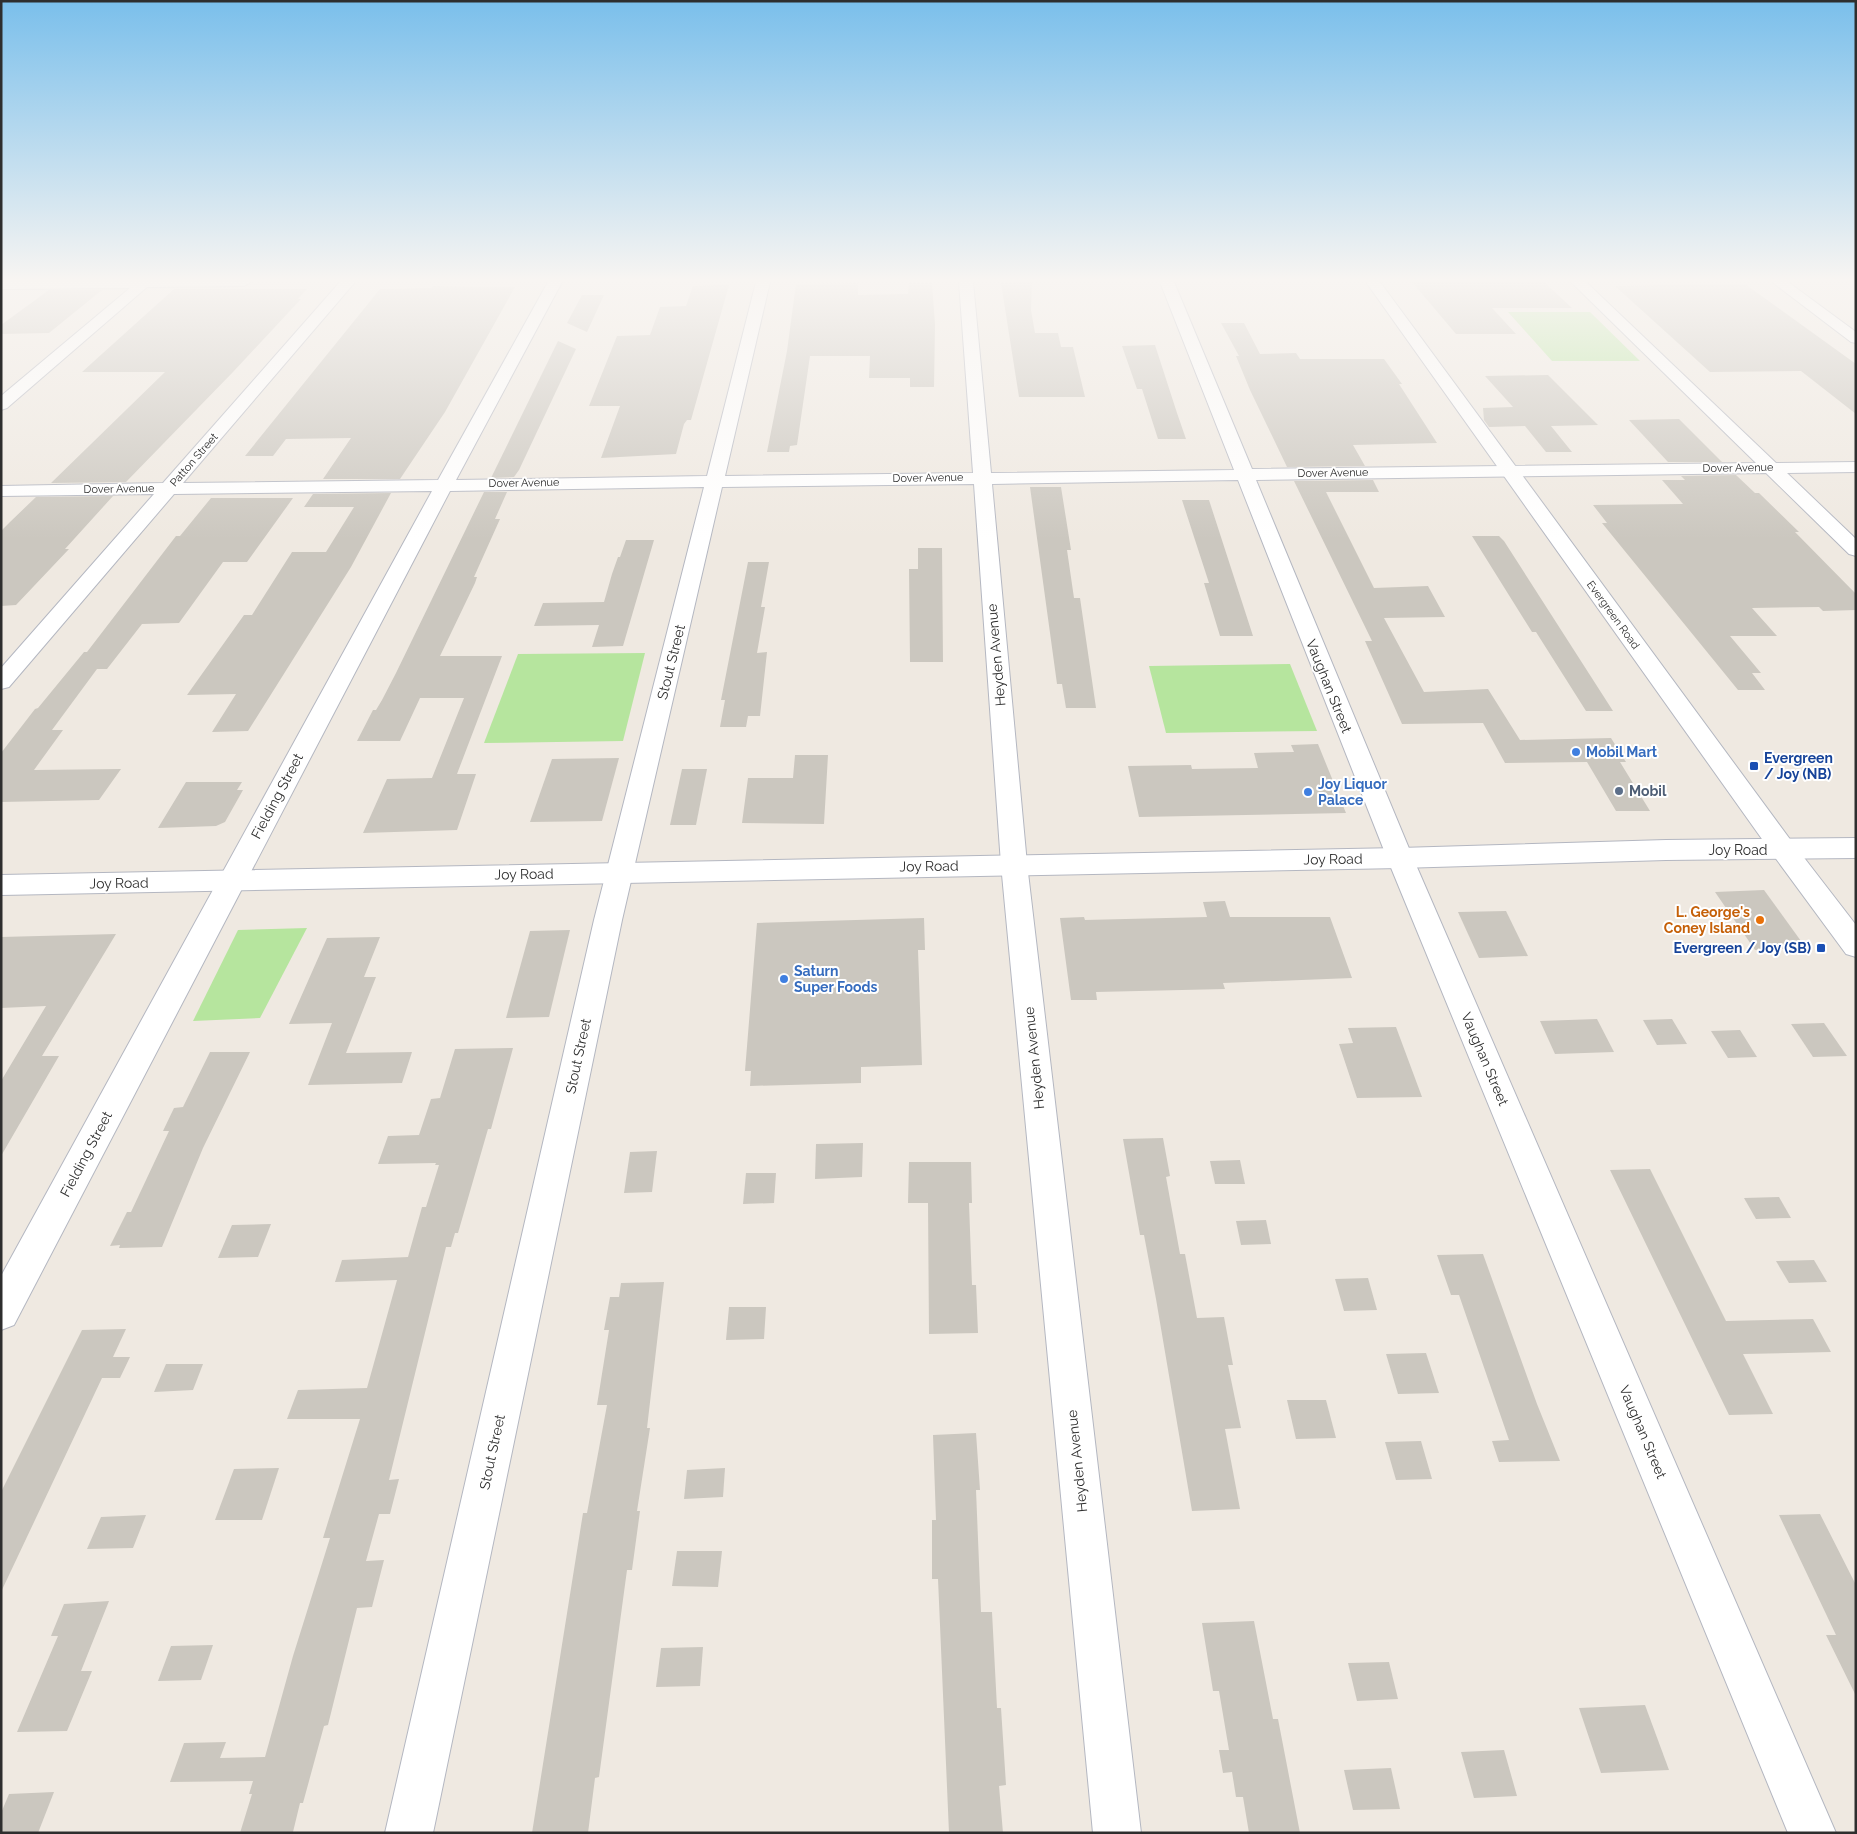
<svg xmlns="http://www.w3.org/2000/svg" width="1857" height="1834" viewBox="0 0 1857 1834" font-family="Raleway,sans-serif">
<rect width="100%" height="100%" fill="#efe9e1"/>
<g fill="#b6e59e">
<path d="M1508,312h82l50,49h-88z"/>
<path d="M645,653l-22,88 -139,2 34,-89z"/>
<path d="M1290,664l27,67 -151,2 -17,-67z"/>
<path d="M307,928l-47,90 -67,3 45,-91z"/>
</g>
<g fill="#cbc7bf">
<path d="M1032,282l-1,28 4,23h23l3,14h12l12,50h-66l-18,-114z"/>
<path d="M1412,282h132l28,26h-80l24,26h-60z"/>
<path d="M858,283v12l50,-1 1,-11h23l3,42 -1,62h-24v-9h-41l1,-22h-60l-13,89 -7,1 -1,6h-22l20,-101 9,-67z"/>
<path d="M1745,284l111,80v50l-55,-43 -91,1 -95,-86z"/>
<path d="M729,285l-38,135h-4l-3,4 -8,30 -75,4 19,-52h-31l28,-70 33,-1 10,-28 26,-1 7,-20z"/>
<path d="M433,286l82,1 -70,125 -45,67h-77l28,-41 -65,1 -13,17h-28l135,-167 52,-1z"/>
<path d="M174,289h133l-9,10h3l-68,73 -107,110 -75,1 114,-111h-83z"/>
<path d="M49,290h53l-53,43 -48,1v-9z"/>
<path d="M582,295h22l-17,37 -20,-9z"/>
<path d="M1221,323h23l16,31 36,-1 4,6h84l18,25h-3l38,59 -84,2 12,21 -78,1 -37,-77 -14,-34h3z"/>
<path d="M558,341l18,8 -57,121 -5,7 -23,1z"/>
<path d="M1155,345l22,68 9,26h-28l-16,-50h-5l-15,-43z"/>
<path d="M1548,375l50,50 -47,1 21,26h-26l-21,-26 -36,1 -5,-7 -1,-12 30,-1 -28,-31z"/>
<path d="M1679,419l43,43h-54l-39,-42z"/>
<path d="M1736,475l19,18h4l40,39h-4l61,62v16l-33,1 -4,-4 -67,1 25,28h-47l31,37h-9l13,17h-27l-136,-167h5l-14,-18 90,-1 -21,-24h23l-4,-4z"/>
<path d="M1373,480l6,12h-53l48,96 54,-2 17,31 -61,1 40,74 64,-3 32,51 91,-2 15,24h-6l30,49h-34l-29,-49 -82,1 -22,-40 -81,1 -37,-83h7l-78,-160z"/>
<path d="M1030,487h31l10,63h-4l7,48h6l16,110h-30l-4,-24h-5z"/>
<path d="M484,492h23l-12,27h5l-26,58h3l-2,6 -35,73h62l-45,118h19l-19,56 -94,3 24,-54 45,-1 32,-80h-44l-20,43h-43l16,-31h3l6,-10 14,-27z"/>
<path d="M391,493l-40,74 -103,164 -36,1 24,-38 -49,1 57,-80h8l40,-63h34l28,-45h-50l9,-13z"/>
<path d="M113,496l-48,53h4l-53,56 -15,1v-75l9,-9 26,-25z"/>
<path d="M211,498h82l-46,64h-24l-44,61 -37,1 -35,45h-10l-45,61h11l-29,40 87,-1 -22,31 -98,2v-49l34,-44 3,-1 46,-56h3l89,-116h4z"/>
<path d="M1182,500h27l44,136h-33l-16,-53h5z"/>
<path d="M1472,536h27l5,5 109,170h-27l-50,-79h-4z"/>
<path d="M626,540h28l-31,106 -31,1 7,-22 -65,1 9,-23 61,-1 8,-28 6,-17h2z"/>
<path d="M918,548h24l1,114h-33l-1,-93h9z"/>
<path d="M748,562h21l-8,45h4l-8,46 10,-1 -7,64h-12l-2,11h-26l5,-27h-4z"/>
<path d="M1318,744l28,69 -207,4 -11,-51 63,-1 1,4 66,-1 -4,-15 40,-1 -3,-7z"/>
<path d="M795,755h33l-4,69 -82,-1 6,-45h45z"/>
<path d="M619,758l-17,63 -72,1 22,-63z"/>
<path d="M682,769h25l-11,56h-26z"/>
<path d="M186,782h56l-5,8h6l-18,32 -9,4 -58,2z"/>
<path d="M1764,890l42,58 -51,2 -40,-58z"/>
<path d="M1225,901l5,16h100l22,61 -129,5 2,6 -129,3 1,8h-26l-11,-82 24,-1 1,3 122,-3 -4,-15z"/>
<path d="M1506,911l22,45 -49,2 -21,-46z"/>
<path d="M924,918l1,32h-7l4,115 -61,2v16l-111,3 1,-15h-6l12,-148z"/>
<path d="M570,930l-21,87 -43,1 24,-87z"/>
<path d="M116,934l-74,122h17l-58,100v-75l45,-75 -45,2v-71z"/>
<path d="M380,937l-16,40h12l-30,76 66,-1 -10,31 -94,2 24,-62 -43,1 38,-86z"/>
<path d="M1597,1019l17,33 -59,2 -15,-33z"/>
<path d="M1672,1019l15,25 -30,1 -14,-25z"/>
<path d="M1824,1023l23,33 -34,1 -22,-33z"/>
<path d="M1396,1027l26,70 -65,1 -18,-54 14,-1 -5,-15z"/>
<path d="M1740,1030l17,27 -29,1 -17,-27z"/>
<path d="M513,1048l-22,81h-3l-30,104h-3l-4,14h-5l-57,233 10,-1 -9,35h-11l-13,47 18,-1 -12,47 -15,1 -29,117 -4,1 -21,77h-3l-7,29 -53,1 12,-39h-3l4,-13 -83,1 14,-39 42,-1 -6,16 45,-1 28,-101 37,-118h-7l37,-119h-73l11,-29 69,-2 30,-108 -62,2 7,-22 66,-3 14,-50h4l13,-42h-4l1,-2 -58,1 10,-28 31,-1 12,-36 9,-1 15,-49z"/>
<path d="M210,1052h40l-47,96 -41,99 -43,1 1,-3 -10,1 17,-34h4l38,-81h-6l11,-23 9,-1z"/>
<path d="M1163,1138l7,38 -4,1 14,77h5l12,64 27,-1 9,48h-5l13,63 -16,1 15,80 -48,2 -36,-212 -12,-64h-4l-17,-96z"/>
<path d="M863,1143l-1,34 -47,2 1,-35z"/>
<path d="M657,1151l-5,41 -28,1 6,-41z"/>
<path d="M1240,1160l5,24h-30l-5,-23z"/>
<path d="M909,1162h62l1,41h-3l3,82h4l2,48 -49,1 -1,-131h-20z"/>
<path d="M1650,1169l76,152 87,-2 18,33 -88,2 30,60 -44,1 -119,-245z"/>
<path d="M746,1173h30l-2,30 -31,1z"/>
<path d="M1779,1197l12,21 -35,1 -12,-21z"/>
<path d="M1266,1220l5,24 -30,1 -5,-24z"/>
<path d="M271,1224l-13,33 -40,1 14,-33z"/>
<path d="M1483,1254l54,150 23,57 -61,1 -7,-21 17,-1 -50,-145h-8l-14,-40z"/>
<path d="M1814,1260l13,22 -38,1 -13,-22z"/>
<path d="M1368,1278l9,32 -33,1 -9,-32z"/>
<path d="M664,1282l-17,146h3l-13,83h3l-8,59h-5l-28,207 -4,1 -7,55h-56l51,-320h4l20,-108h-10l12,-75h-5l6,-33h9l2,-14z"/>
<path d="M729,1307h37l-2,32 -38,1z"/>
<path d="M126,1329l-13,28h17l-10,21h-18l-101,214v-100l81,-162z"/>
<path d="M1426,1353l13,40 -41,1 -12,-40z"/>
<path d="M166,1364h37l-10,26 -39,2z"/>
<path d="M1287,1400h39l10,38 -40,1z"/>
<path d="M976,1433l4,57h-4l5,122h11l5,96h4l5,77 -7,1 4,47h-54l-11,-254h-6v-59h4l-3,-85z"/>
<path d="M1421,1441l11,38 -36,1 -11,-38z"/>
<path d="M279,1468l-17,52h-47l19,-51z"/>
<path d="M725,1468l-2,29 -39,2 3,-29z"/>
<path d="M1820,1514l36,71v111l-30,-61h10l-57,-120z"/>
<path d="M146,1515l-13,33 -46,1 14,-32z"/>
<path d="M677,1551h45l-4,36 -46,-1z"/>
<path d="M109,1601l-28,70h11l-25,60 -50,1 41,-96h-7l13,-32z"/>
<path d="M1254,1621l19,98h5l22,114h-51l-6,-36h-7l-4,-25 -9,1 -4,-23h10l-10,-59h-6l-11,-68z"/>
<path d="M213,1645l-12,35 -43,1 13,-35z"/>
<path d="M703,1647l-3,39 -44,1 5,-39z"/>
<path d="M1389,1662l9,37 -41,2 -9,-38z"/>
<path d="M1645,1705l24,65 -68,3 -22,-65z"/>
<path d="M1504,1750l13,46 -43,2 -13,-46z"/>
<path d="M1391,1768l9,41 -47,1 -9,-40z"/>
<path d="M54,1792l-16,41h-37v-20l8,-19z"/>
</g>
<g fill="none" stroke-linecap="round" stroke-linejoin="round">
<defs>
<g id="minor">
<path d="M1,282h250l-7,4 -97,1 -140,121 -6,2v-14l129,-108 -129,1z"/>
<path d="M340,282h15l-172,201 255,-3 110,-198h14l-106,198 251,-4 49,-194h14l-45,194 248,-3 -14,-191h14l18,191 243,-3 -74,-188h14l78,187 504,-6 -185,-181h15l190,181 80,-1v10l-69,1 69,66v17l-7,-2 -83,-81 -510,7 157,378 423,975h-48l-401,-975 -149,-378 -246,4 35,380 114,969h-48l-92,-969 -27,-380 -252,3 -100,433 -189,913h-48l209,-913 110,-433 -254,4 -436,834 -13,5v-54l431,-785 -258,3 -165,193 -8,2v-21l153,-174 -153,2v-10l162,-3z"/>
<path d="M1772,282h16l68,50v11l-5,-1z"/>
</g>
<path id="tertiary" d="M1366,282h14l412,560 64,83v32l-10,-3 -72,-98z"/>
<path id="secondary" d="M1856,838v20l-190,2 -266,8 -1399,27v-20l1399,-27 266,-8z"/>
</defs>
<use href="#minor" stroke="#b4b7c1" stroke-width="2"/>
<use href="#tertiary" stroke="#b4b7c1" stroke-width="2"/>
<use href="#secondary" stroke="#b4b7c1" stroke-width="2"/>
<use href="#minor" fill="#fff" fill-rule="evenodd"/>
<use href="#tertiary" fill="#fff" fill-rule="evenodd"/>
<use href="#secondary" fill="#fff" fill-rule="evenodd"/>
</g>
<linearGradient id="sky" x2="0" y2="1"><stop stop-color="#7abfeb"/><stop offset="0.52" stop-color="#f8f5f2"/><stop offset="1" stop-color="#f8f5f2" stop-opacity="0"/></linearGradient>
<rect width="1857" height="539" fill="url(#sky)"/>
<g fill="#3f7fe0" stroke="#fff" stroke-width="2">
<circle cx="1576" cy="752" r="5"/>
<circle cx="1308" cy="792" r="5"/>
<circle cx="784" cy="979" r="5"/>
</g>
<g fill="#1a4fb4" stroke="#fff" stroke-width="2">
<rect x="1749" y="761" width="10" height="10" rx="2.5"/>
<rect x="1816" y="943" width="10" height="10" rx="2.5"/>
</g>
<circle fill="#5c6f8a" stroke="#fff" stroke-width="2" cx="1619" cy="791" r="5"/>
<circle fill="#e8710a" stroke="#fff" stroke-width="2" cx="1760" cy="920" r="5"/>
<g text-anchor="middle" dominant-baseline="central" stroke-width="4" stroke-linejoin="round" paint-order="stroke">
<g font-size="11" fill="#2e2e2e" stroke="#fff">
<text transform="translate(194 460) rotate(-49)">Patton Street</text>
<text transform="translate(1738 468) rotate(-1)">Dover Avenue</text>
<text transform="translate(1333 473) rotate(-1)">Dover Avenue</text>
<text transform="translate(928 478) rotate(-1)">Dover Avenue</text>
<text transform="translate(524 483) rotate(-1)">Dover Avenue</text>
<text transform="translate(119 489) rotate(-1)">Dover Avenue</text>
<text transform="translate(1613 615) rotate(54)">Evergreen Road</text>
</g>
<g font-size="14" fill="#2e2e2e" stroke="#fff">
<text transform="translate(996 655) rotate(-95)">Heyden Avenue</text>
<text transform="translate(671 662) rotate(-76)">Stout Street</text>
<text transform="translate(1329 686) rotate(68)">Vaughan Street</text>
<text transform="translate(277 796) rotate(-62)">Fielding Street</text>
<text x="1738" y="850">Joy Road</text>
<text transform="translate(1333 859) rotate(-1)">Joy Road</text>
<text transform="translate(929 866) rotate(-1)">Joy Road</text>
<text transform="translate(524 874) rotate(-1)">Joy Road</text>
<text transform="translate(119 883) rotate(-1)">Joy Road</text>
<text transform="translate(578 1056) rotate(-78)">Stout Street</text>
<text transform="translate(1034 1058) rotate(-96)">Heyden Avenue</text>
<text transform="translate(1485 1059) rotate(67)">Vaughan Street</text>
<text transform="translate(86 1154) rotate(-62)">Fielding Street</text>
<text transform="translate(1643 1432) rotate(67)">Vaughan Street</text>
<text transform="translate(492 1452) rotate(-78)">Stout Street</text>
<text transform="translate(1077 1461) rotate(-96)">Heyden Avenue</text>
</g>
<g font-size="14" font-weight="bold" fill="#366cbe" stroke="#fff" text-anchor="start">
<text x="1586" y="752">Mobil Mart</text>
<text x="1318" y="784">Joy Liquor<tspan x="1318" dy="16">Palace</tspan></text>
<text x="794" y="971">Saturn<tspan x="794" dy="16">Super Foods</tspan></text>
</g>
<g font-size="14" font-weight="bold" fill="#164399" stroke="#fff" text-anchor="start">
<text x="1764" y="758">Evergreen<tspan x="1764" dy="16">/ Joy (NB)</tspan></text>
<text x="1811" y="948" text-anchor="end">Evergreen / Joy (SB)</text>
</g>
<g font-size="14" font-weight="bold" fill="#4e5e75" stroke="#fff" text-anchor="start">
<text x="1629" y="791">Mobil</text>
</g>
<g font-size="14" font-weight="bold" fill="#c56008" stroke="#fff" text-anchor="end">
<text x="1750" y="912">L. George's<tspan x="1750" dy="16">Coney Island</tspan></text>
</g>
</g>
<rect width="1857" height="1834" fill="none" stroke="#2e2e2e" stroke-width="5"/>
</svg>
